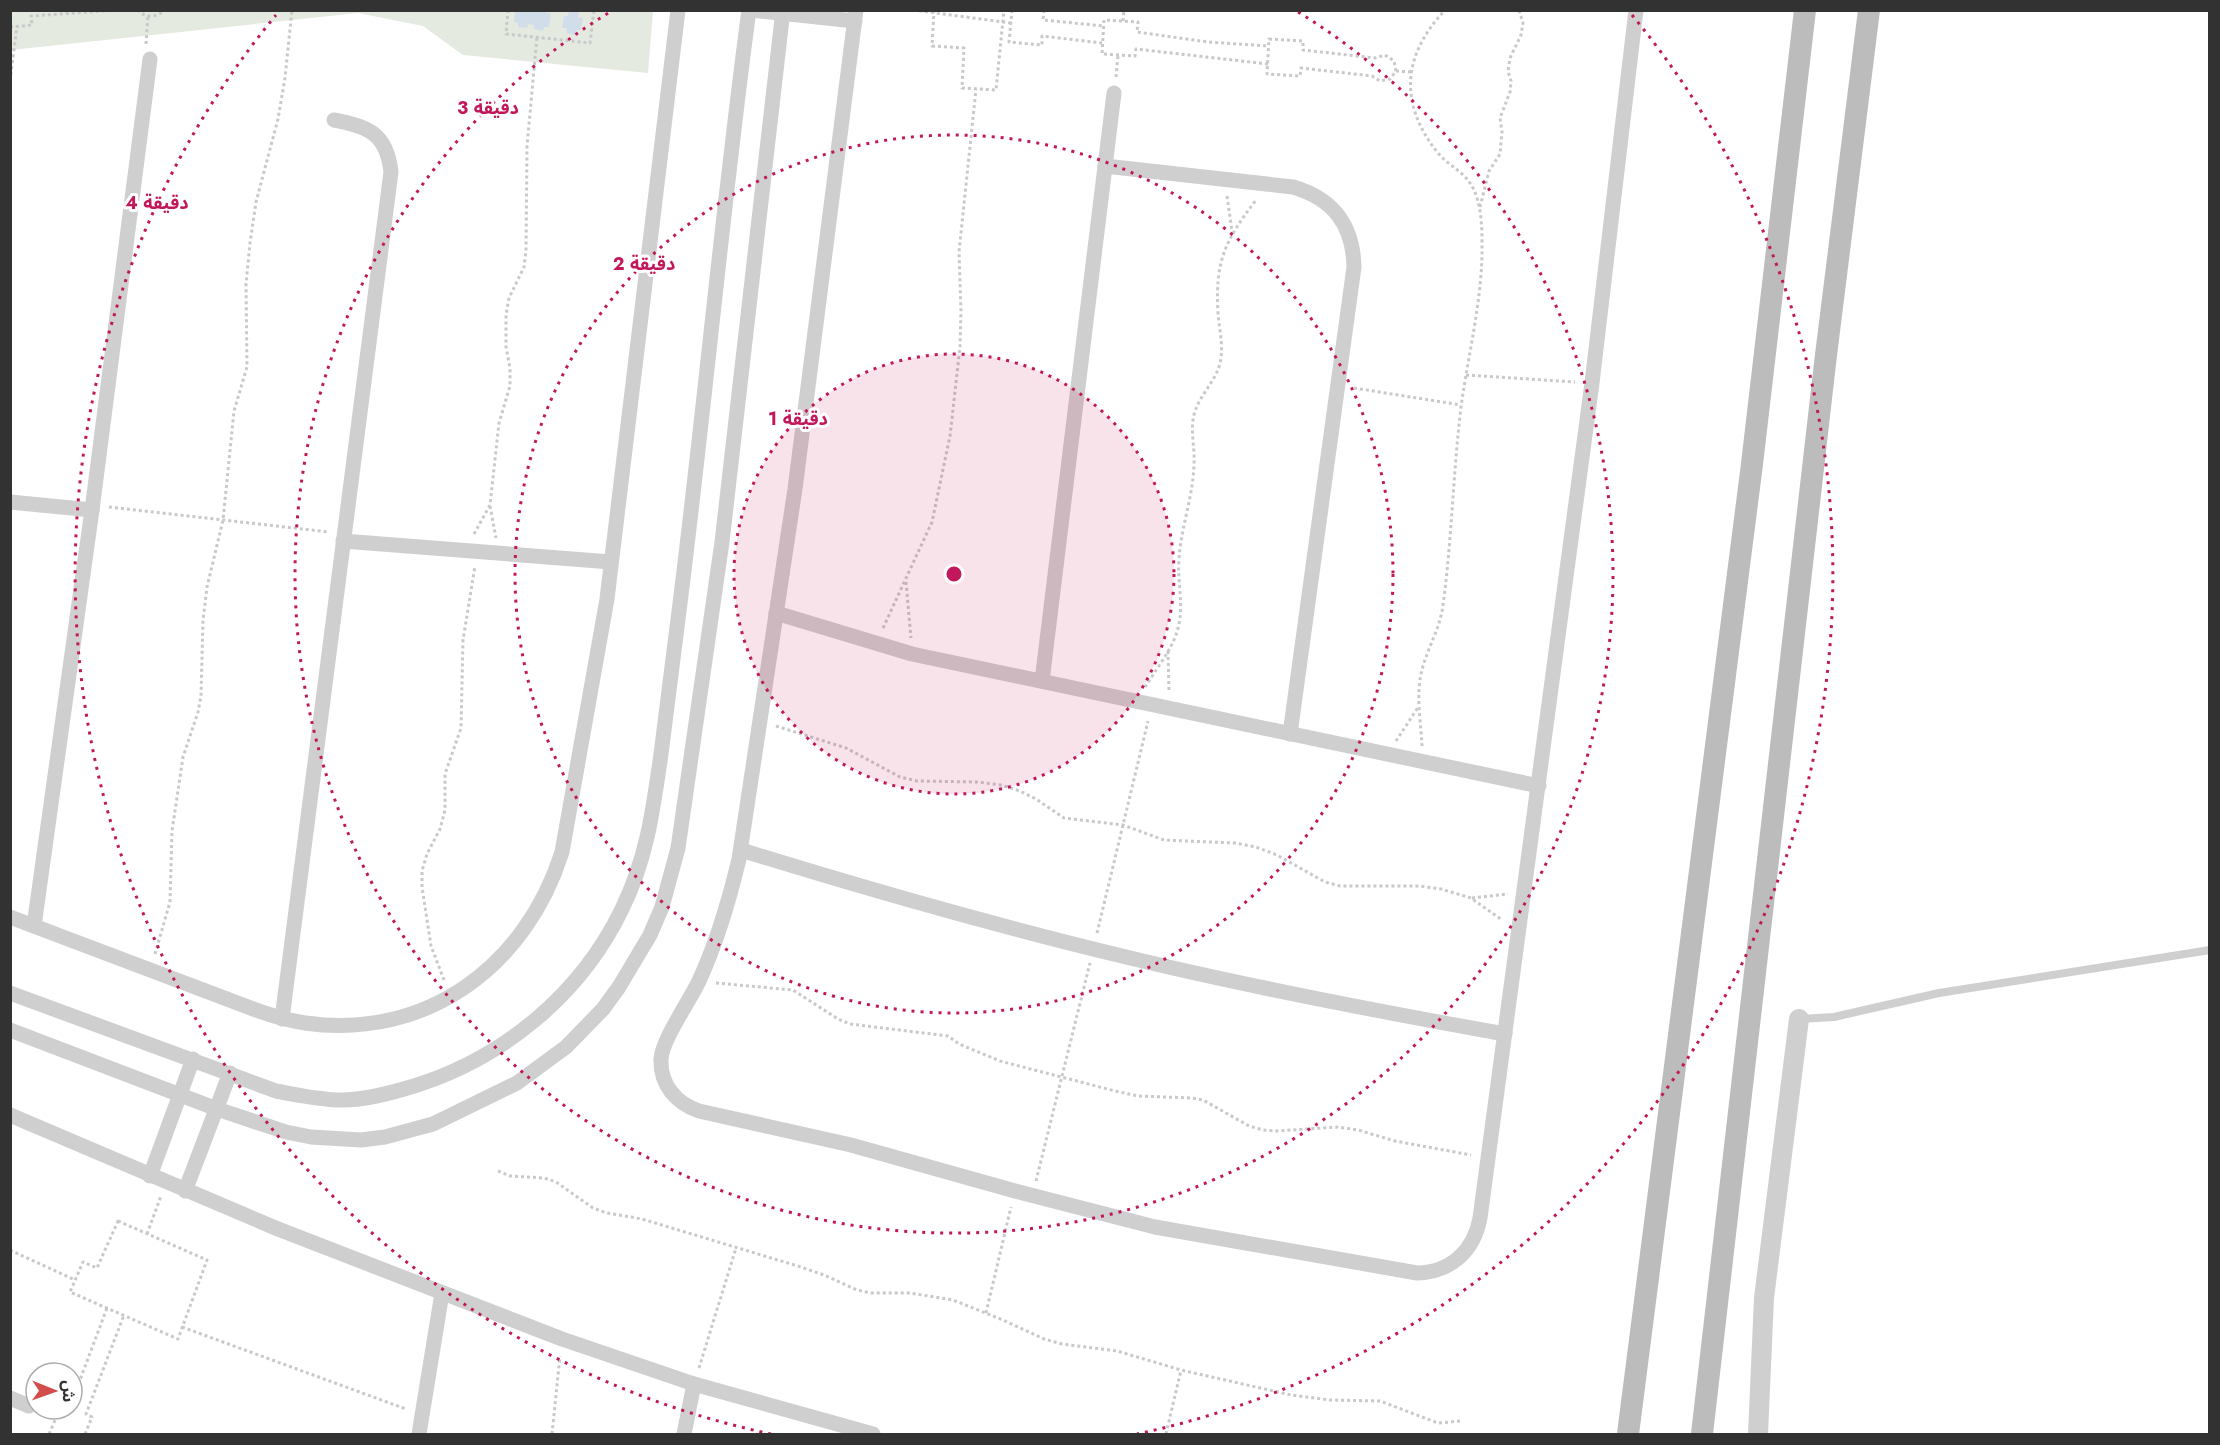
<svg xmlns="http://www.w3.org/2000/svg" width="2220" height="1445" viewBox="0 0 2220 1445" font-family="Jost,'Noto Sans Arabic',sans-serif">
<rect width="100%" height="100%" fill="#fff"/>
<path fill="#e4eadf" d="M10,11h643l-5,62 -185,-18 -40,-29 -65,-13 -347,37z"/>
<g fill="#d1deea">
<path d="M515,11h32v2h4l-2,14h-5l-1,4 -9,-2v-4l-6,-1 -1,4 -9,-1v-4l-4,-1z"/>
<path d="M569,11h15l-5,1 -1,5 5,1 -2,12h-4l-1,5 -10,-2 1,-5h-5l2,-12h4z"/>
</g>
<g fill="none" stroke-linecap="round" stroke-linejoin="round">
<g stroke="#c9c9c9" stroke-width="3" stroke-dasharray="3 3" stroke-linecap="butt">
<path d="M137,10c9,8 19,8 28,0"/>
<path d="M508,10l-2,24 84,9 4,-33"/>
<path d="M913,10l98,13"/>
<path d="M934,10l-2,36 32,2 -2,40 34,2 8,-80"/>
<path d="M1012,10l-3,32 33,3v-9l60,7"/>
<path d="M1044,10l-1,10 61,6"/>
<path d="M1123,21l1,-11"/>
<path d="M10,27l22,-2 -1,-9 87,-6"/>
<path d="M1269,39l34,2v9l72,8 10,-3 9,6 2,10 -6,8 -10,2 -8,-5 -71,-8 -1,8 -33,-2z"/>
<path d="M146,44l2,-28"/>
<path d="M1268,64l-132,-15 -1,7 -33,-2 2,-34 34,2 -1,10 71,10 60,4"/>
<path d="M1396,71l15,1"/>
<path d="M1116,77l2,-22"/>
<path d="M10,81l7,-55"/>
<path d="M1227,196l5,35"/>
<path d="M1480,207l9,-36 11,-17 2,-22 -2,-14 10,-26 1,-11 -3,-10 2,-13 11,-23 2,-12 -4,-13"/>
<path d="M1466,375l109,7"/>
<path d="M1354,388l107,17"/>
<path d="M490,506l6,32"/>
<path d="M109,507l220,25"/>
<path d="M474,534l16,-29 9,-82 11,-37v-18l-4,-21v-32l3,-17 15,-31 2,-17 1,-104 10,-109"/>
<path d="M906,582l5,56"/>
<path d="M883,628l49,-106 18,-86 10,-89 1,-36 -2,-59 17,-163"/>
<path d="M1168,651l1,41"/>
<path d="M1145,687c10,-16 27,-38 32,-55 8,-27 0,-47 2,-73 2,-32 14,-62 15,-94 1,-15 -3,-31 -1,-45 3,-24 25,-38 28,-62 2,-15 -2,-30 -3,-45 -3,-53 7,-72 38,-113"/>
<path d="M776,726l70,22 54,29 17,4 61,1 23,3 19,6 16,8 28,19 59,7 41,15 71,3 21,4 21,8 48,27 15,4h79l22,3 30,9 31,22"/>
<path d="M1396,741l23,-35"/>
<path d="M1422,746c-1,-23 -6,-49 -1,-72 5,-24 19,-44 22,-69 9,-66 10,-132 18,-198 7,-51 20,-102 21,-153 0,-22 1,-52 -12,-71 -8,-12 -23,-19 -33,-31 -38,-49 -35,-96 8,-142"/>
<path d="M1472,898l36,-4"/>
<path d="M1097,933l51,-212"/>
<path d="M155,954l15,-52 2,-71 11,-74 15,-45 3,-16 2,-76 4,-33 16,-67 11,-109 13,-44 -1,-83 4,-41 6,-41 22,-83 7,-41 7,-68"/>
<path d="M444,980l-13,-34 -9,-59v-16l5,-17 13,-25 5,-19v-36l16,-46 2,-88 12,-74"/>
<path d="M716,983l77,7 45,29 12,5 98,12 11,8 41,17 115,30 23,5 54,2 11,2 46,26 14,4 13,1 62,-4 20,3 37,11 76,14"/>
<path d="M498,1171l12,5 34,2 12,4 37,26 14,5 35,6 159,48 23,8 33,15 14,3h39l43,7 50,20 41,19 18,5 55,7 64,19 110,25 39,5 50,1 58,22 23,-2"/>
<path d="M1036,1181l54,-218"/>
<path d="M118,1221l89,39 -29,79 -108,-47 13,-30 14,6z"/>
<path d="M147,1234l14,-38"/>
<path d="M10,1250l65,30"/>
<path d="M986,1313l25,-106"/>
<path d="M182,1327l224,82"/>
<path d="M699,1368l37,-120"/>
<path d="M72,1401l35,-93"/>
<path d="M49,1434l11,-25"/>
<path d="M85,1434l7,-17 -6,-3 38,-99"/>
<path d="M552,1434l8,-78"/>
<path d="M1166,1434l15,-64"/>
</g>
<path stroke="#cfcfcf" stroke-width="8" d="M1800,1019l34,-2 105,-24 271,-43"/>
<g stroke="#cfcfcf" stroke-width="15">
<path d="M750,10l105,11"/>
<path d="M856,10l-61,479 -56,370c-10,42 -22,83 -40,122 -10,21 -37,59 -38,78 -1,26 15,44 38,52l152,34 164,46 140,36 262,46c34,-1 57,-22 63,-55l112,-835 44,-373"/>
<path d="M1105,166l188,21c41,12 60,38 61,80l-64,467"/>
<path d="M10,502l82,8"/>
<path d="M343,541l268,21"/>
<path d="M776,613l136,41 627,132"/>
<path d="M1042,681l72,-588"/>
<path d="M741,850c126,39 252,75 381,106 127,31 254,55 383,78"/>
<path d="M10,917l238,90c18,7 37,13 57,16 122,17 221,-57 257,-171l45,-253 71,-589"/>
<path d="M34,926l58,-416 58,-451"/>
<path d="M10,993l266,98c22,4 44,9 66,9 24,0 49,-7 72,-14 90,-28 167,-92 208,-177 25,-51 31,-99 39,-155 5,-40 10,-79 15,-119 27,-208 45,-417 73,-625"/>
<path d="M282,1019l109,-847c-4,-38 -23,-46 -57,-52"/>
<path d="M10,1030l207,79 69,23 25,5 50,3 24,-3 48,-13 84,-41 49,-36 37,-38 16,-22 31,-52 12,-28 16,-59 44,-306 61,-532"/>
<path d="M10,1115l268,114 284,110 132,45 179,50"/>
<path d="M150,1176l43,-117"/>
<path d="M185,1191l45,-118"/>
<path d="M10,1398l19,8"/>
<path d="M419,1434l23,-141"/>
<path d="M684,1434l10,-50"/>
</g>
<path stroke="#cfcfcf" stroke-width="20" d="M1758,1434l6,-136 35,-279"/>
<g stroke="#bcbcbc" stroke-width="22">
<path d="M1628,1434l124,-970 53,-454"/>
<path d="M1702,1434l124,-1079 43,-345"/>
</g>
</g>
<circle cx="954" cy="574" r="220" fill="#c2185b" fill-opacity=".12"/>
<g fill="none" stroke="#c2185b" stroke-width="3" stroke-dasharray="3 6">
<circle cx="954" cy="574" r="220"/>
<circle cx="954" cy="574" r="439"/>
<path d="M1298 12A659 659 0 1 1 610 12"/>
<path d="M771 1434A879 879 0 0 1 276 15M1632 15A879 879 0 0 1 1137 1434"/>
</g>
<circle cx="954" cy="574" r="9" fill="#c2185b" stroke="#fff" stroke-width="3"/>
<g font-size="18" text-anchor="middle" font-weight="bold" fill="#c2185b" stroke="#fff" stroke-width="6" stroke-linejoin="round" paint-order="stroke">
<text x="488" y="114">3 دقيقة</text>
<text x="157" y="209">4 دقيقة</text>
<text x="644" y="270">2 دقيقة</text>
<text x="798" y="425">1 دقيقة</text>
</g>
<rect width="2220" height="1445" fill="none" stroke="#323232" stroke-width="24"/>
<g transform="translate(54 1391) rotate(91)"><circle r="28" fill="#ffffff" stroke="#adadad" stroke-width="1.5"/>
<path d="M0-4.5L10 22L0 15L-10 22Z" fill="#d14e4c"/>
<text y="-9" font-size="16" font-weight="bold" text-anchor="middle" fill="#323232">ش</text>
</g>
</svg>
